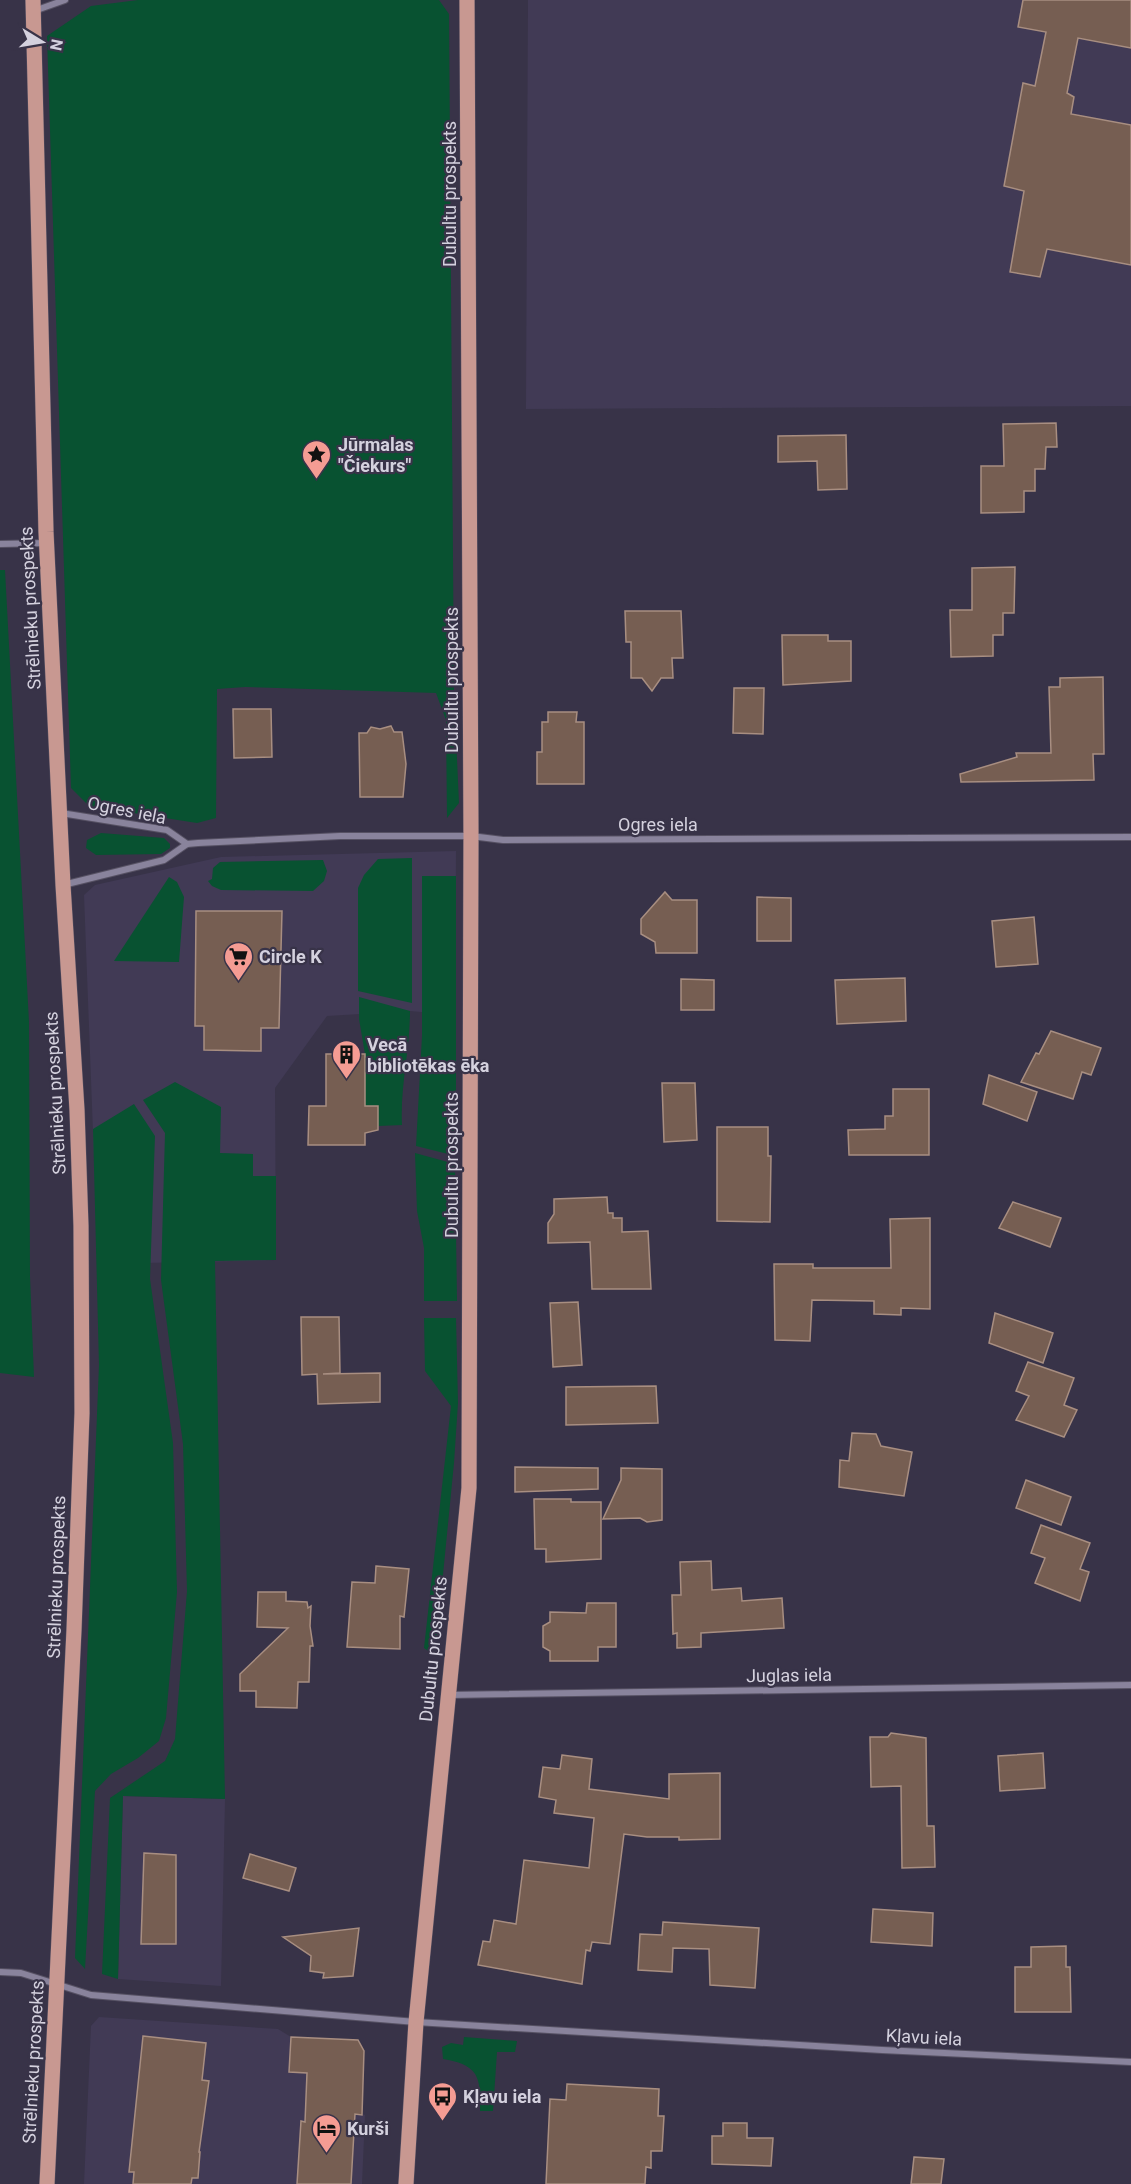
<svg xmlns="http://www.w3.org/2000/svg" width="1131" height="2184" viewBox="0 0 1131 2184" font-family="Roboto,sans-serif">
<rect width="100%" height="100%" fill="#383348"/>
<g fill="#413a55">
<path d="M528,0h603v406l-605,3z"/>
<path d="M456,851l-1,164 -45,-4 -83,5 -52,72 1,172 -178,4 -14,-369 11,-10 126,-28z"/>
<path d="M123,1796l102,3 -4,187 -103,-7z"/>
<path d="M99,2017l179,12 13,8 67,3 6,11 -2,63 3,1 -3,69h-278l7,-158z"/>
</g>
<g fill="#085231">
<path d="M138,0h301l10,14 5,679 5,110 -12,15 -1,-98 -10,-27 -191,-6 -28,2 -1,129 -19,5 -108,-17 -18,-18 -24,-752 44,-30z"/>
<path d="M0,570h5l24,452 1,255 4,100 -34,-4z"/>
<path d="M101,833l63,5 6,6v4l-9,6 -65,1 -10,-7 1,-8z"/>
<path d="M412,858v145l-54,-12v-103l6,-13 14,-16z"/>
<path d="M323,860l4,11 -3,10 -11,10 -92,-1 -9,-4 -4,-5 4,-2 1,-11 7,-6z"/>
<path d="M422,876h34v280l-40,-10 6,-110z"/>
<path d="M169,877l8,5 7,15 -5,65 -65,-1z"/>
<path d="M359,997l51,14c0,38 -10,76 -8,114l-24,1 -13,-20v-52l-6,-35z"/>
<path d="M175,1082l46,25 -1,46 33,1v22h23v84l-61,1 10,538 -102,-3 -5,183 -16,-5 8,-176 55,-37 10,-22 12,-148 -4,-147 -22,-164 4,-147 -22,-33z"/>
<path d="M134,1104l21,32 -5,143 23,164 4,149 -11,126 -7,23 -21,17 -27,16 -16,17 -10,178 -10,-11 24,-593 -6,-236z"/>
<path d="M415,1153l40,11 2,137h-33v-53l-7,-37z"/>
<path d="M424,1318h32l2,85 -4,60 -19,193 -11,-8 27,-242 -26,-35z"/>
<path d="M464,2037l53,4 -2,11h-18l-4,59h-13c1,-34 -1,-46 -37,-52l-1,-12 9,-4 12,2z"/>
</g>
<g fill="#765e52" stroke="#a88e81" stroke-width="1.5">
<path d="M1023,0h108v48l-53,-10 -11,55 7,4 -3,17 60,11v140l-84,-16 -7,28 -30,-5 14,-81 -20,-5 19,-103 12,3 11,-54 -28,-5z"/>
<path d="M1056,423l1,24h-11l-1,22h-10v22h-11v21l-43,1v-47h23l-1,-42z"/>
<path d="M846,435l1,54 -29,1 -1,-29 -39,1v-26z"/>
<path d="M1015,567l-1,46h-11v22h-10v21l-42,1 -1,-47h22v-42z"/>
<path d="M625,611h56l2,47h-11l1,20h-12l-9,13 -10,-13h-11v-36h-5z"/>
<path d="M782,635h46v6h23v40l-68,4z"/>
<path d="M1103,677l1,77h-11l1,26 -133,2 -1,-8 57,-17 -1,-4h35l-2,-66h11v-9z"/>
<path d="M734,688h30l-1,46 -30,-1z"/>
<path d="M233,709h38l1,48 -38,1z"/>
<path d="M548,712h29l-1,10h8v62h-47v-32h5v-30h6z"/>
<path d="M391,726l3,6h8l4,32 -3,33h-43l-1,-64h8l4,-6 9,2z"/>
<path d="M665,892l7,8h25v53h-41l-1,-11 -14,-8v-15z"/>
<path d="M757,897l34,1v43h-34z"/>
<path d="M196,911h86l-3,117h-18v23l-57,-1v-24h-9z"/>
<path d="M1034,917l4,47 -42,3 -4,-46z"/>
<path d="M905,978l1,43 -69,3 -2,-44z"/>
<path d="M681,979l33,1v30h-33z"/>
<path d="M1051,1031l50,17 -10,27 -9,-3 -9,27 -52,-17 15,-29 3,1z"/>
<path d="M326,1054h39v52h13v24l-13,3v12h-57l1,-39h17z"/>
<path d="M989,1075l48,17 -10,29 -44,-17z"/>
<path d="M662,1083h33l2,57 -33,2z"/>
<path d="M893,1089h36v66h-80l-1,-25 37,-1v-13h8z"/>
<path d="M717,1127h51v29h3l-1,66 -53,-1z"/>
<path d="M607,1197l1,16h5v5h9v14l26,-1 3,58h-59l-2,-47 -42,1v-20l6,-9v-15z"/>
<path d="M1013,1202l48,16 -11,29 -51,-19z"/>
<path d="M930,1218v91l-29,-1v7l-27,-1v-13l-62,-1 -2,41 -35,-1 -1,-76h39v4h78l-1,-49z"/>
<path d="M578,1302l4,63 -29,2 -3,-64z"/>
<path d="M995,1313l58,20 -10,30 -54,-20z"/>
<path d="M301,1317h38l1,56 -17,1 57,-1v29l-62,2 -1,-30 -15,1z"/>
<path d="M1028,1362l46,16 -10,27 13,5 -13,27 -48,-17 13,-24 -13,-5z"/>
<path d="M656,1386l2,37 -92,2v-38z"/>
<path d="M852,1433l24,1 5,12 31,6 -8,44 -65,-9 1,-27 9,1z"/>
<path d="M515,1467l83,1v21l-83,3z"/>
<path d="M621,1468l41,1v51l-15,2 -7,-4 -37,1 18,-39z"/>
<path d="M1026,1480l45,17 -10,28 -45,-17z"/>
<path d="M534,1499h37v3h30v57l-55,3v-13h-11z"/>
<path d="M1041,1525l49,18 -10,26 9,3 -9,29 -45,-18 10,-25 -14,-5z"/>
<path d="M711,1561l1,29 29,-2 1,13 40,-3 2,30 -83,5v14l-24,1v-15l-4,1 -1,-39h9l-1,-33z"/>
<path d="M376,1566l33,3 -5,48 -4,-1v33l-53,-2 5,-65 23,1z"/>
<path d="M258,1592h28v9l21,1 1,6 3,-2 -1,20 3,20h-3l-1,36h-11l-1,26 -41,-1v-16h-16v-17l48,-46 -31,-1z"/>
<path d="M587,1603h29v44h-18v14h-48v-10l-7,-4v-21l7,-4v-10l36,1z"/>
<path d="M891,1733l35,5 1,88h7l1,41 -33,1 -1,-82 -30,1 -1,-50h18z"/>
<path d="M1043,1753l2,35 -45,3 -2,-35z"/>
<path d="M562,1755l30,4 -3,30 80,10v-25l51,-1v66l-41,1v-3h-32l-23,-3 -14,110 -18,-2 -2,9 -4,-1 -4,34 -104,-19 5,-24 7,1 4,-22 22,4 8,-64 65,8 5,-50 -40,-5 2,-13 -17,-3 4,-30 17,2z"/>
<path d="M144,1853l32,2v89h-35z"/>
<path d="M250,1854l46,14 -7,23 -46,-13z"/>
<path d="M873,1909l60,4 -1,33 -61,-4z"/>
<path d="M663,1922l96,6 -4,60 -45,-3 -1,-36 -36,-1 -1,24 -34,-2 2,-36 22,1z"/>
<path d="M359,1928l-6,48 -30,2 1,-5 -14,-2 1,-15 -28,-19z"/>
<path d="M1066,1946v21h4l1,45h-56v-45h16v-20z"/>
<path d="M143,2036l63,7 -4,37 7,1 -10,71h1l-2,26h-6l-1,6h-58l1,-12h-5z"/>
<path d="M291,2037l67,3 6,11 -2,64 -7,-1 -4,70h-54l4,-63 4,1 2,-49 -18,-1z"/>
<path d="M567,2084l92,5 -1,27h6l-2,35h-11v17l-5,-1 -1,17h-99l4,-85 16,1z"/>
<path d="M723,2123h24v15h26l-2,28 -59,-2v-28h11z"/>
<path d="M914,2157l30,2 -3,25h-30z"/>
</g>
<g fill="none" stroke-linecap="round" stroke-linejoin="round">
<defs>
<g id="minor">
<path d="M34,11l31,-11"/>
<path d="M0,544l47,-1"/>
<path d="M61,813l106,17 20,14"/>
<path d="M63,885l101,-25 23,-16 11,-1 142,-7h131l32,4 628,-3"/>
<path d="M448,1695l683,-10"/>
<path d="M0,1972l21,1 70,22 325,27 466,28 249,12"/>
</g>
<g id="primary">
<path d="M33,0l13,532 17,353 14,225 4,116 1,187 -8,217 -27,554"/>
<path d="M406,2184l10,-162 53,-534 2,-652 -4,-836"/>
</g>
</defs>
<use href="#minor" stroke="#565163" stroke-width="8"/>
<use href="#primary" stroke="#565163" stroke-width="16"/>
<use href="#minor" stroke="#89839c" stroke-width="6"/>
<use href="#primary" stroke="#c89891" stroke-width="15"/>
</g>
<defs>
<symbol id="sight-pin" viewBox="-11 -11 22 30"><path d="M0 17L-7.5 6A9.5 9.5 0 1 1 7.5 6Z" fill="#f59c93" stroke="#383348"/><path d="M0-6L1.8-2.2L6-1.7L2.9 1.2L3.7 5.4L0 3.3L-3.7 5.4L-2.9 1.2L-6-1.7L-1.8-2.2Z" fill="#111"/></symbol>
<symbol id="supermarket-pin" viewBox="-11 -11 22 30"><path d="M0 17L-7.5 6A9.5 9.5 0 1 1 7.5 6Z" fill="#f59c93" stroke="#383348"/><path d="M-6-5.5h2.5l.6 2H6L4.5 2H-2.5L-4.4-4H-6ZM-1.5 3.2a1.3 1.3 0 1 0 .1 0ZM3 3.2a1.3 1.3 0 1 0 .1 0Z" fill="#111"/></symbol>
<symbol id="building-pin" viewBox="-11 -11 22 30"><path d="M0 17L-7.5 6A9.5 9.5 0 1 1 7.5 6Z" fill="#f59c93" stroke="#383348"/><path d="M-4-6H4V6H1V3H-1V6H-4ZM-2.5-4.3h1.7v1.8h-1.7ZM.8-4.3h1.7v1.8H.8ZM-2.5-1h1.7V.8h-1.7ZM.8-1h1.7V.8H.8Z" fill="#111"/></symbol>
<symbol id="bus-pin" viewBox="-11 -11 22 30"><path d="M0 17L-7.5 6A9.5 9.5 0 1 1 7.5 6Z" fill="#f59c93" stroke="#383348"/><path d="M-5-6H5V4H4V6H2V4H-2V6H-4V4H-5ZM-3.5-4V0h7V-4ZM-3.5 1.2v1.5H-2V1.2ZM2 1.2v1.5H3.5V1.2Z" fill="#111"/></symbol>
<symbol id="hotel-pin" viewBox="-11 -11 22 30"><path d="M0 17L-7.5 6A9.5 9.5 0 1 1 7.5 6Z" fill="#f59c93" stroke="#383348"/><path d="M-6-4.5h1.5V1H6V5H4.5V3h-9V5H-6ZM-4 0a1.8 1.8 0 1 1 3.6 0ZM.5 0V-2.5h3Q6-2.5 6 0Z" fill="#111"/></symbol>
</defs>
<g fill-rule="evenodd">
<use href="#sight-pin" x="300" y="438" width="33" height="45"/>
<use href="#supermarket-pin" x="222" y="940" width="33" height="45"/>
<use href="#building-pin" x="330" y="1038" width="33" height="45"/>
<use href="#bus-pin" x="426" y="2080" width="33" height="45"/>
<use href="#hotel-pin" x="310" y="2112" width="33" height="45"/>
</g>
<g text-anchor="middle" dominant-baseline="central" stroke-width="4.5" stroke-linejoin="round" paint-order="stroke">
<g font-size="18" fill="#d4d1de" stroke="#383348">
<text transform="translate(449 194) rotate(-90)">Dubultu prospekts</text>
<text transform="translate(30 608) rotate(-93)">Strēlnieku prospekts</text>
<text transform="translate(451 680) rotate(-90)">Dubultu prospekts</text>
<text transform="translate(127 810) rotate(11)">Ogres iela</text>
<text x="658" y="824">Ogres iela</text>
<text transform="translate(55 1093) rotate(-93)">Strēlnieku prospekts</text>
<text transform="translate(451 1165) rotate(-90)">Dubultu prospekts</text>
<text transform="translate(56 1577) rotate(-88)">Strēlnieku prospekts</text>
<text transform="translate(433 1649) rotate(-84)">Dubultu prospekts</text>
<text transform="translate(789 1675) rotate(-1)">Juglas iela</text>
<text transform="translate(924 2037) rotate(3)">Kļavu iela</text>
<text transform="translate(33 2062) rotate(-87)">Strēlnieku prospekts</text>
</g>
<g font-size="18" font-weight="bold" fill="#d4d1de" stroke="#383348" text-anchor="start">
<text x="338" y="444">Jūrmalas<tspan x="338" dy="21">"Čiekurs"</tspan></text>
<text x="259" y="956">Circle K</text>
<text x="367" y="1044">Vecā<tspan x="367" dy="21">bibliotēkas ēka</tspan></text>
<text x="463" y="2096">Kļavu iela</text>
<text x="347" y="2128">Kurši</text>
</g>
</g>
<g transform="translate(42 42) rotate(101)" stroke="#383348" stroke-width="4.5" paint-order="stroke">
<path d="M0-4.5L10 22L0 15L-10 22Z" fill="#d4d1de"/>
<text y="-9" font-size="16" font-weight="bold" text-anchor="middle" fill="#d4d1de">N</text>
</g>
</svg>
